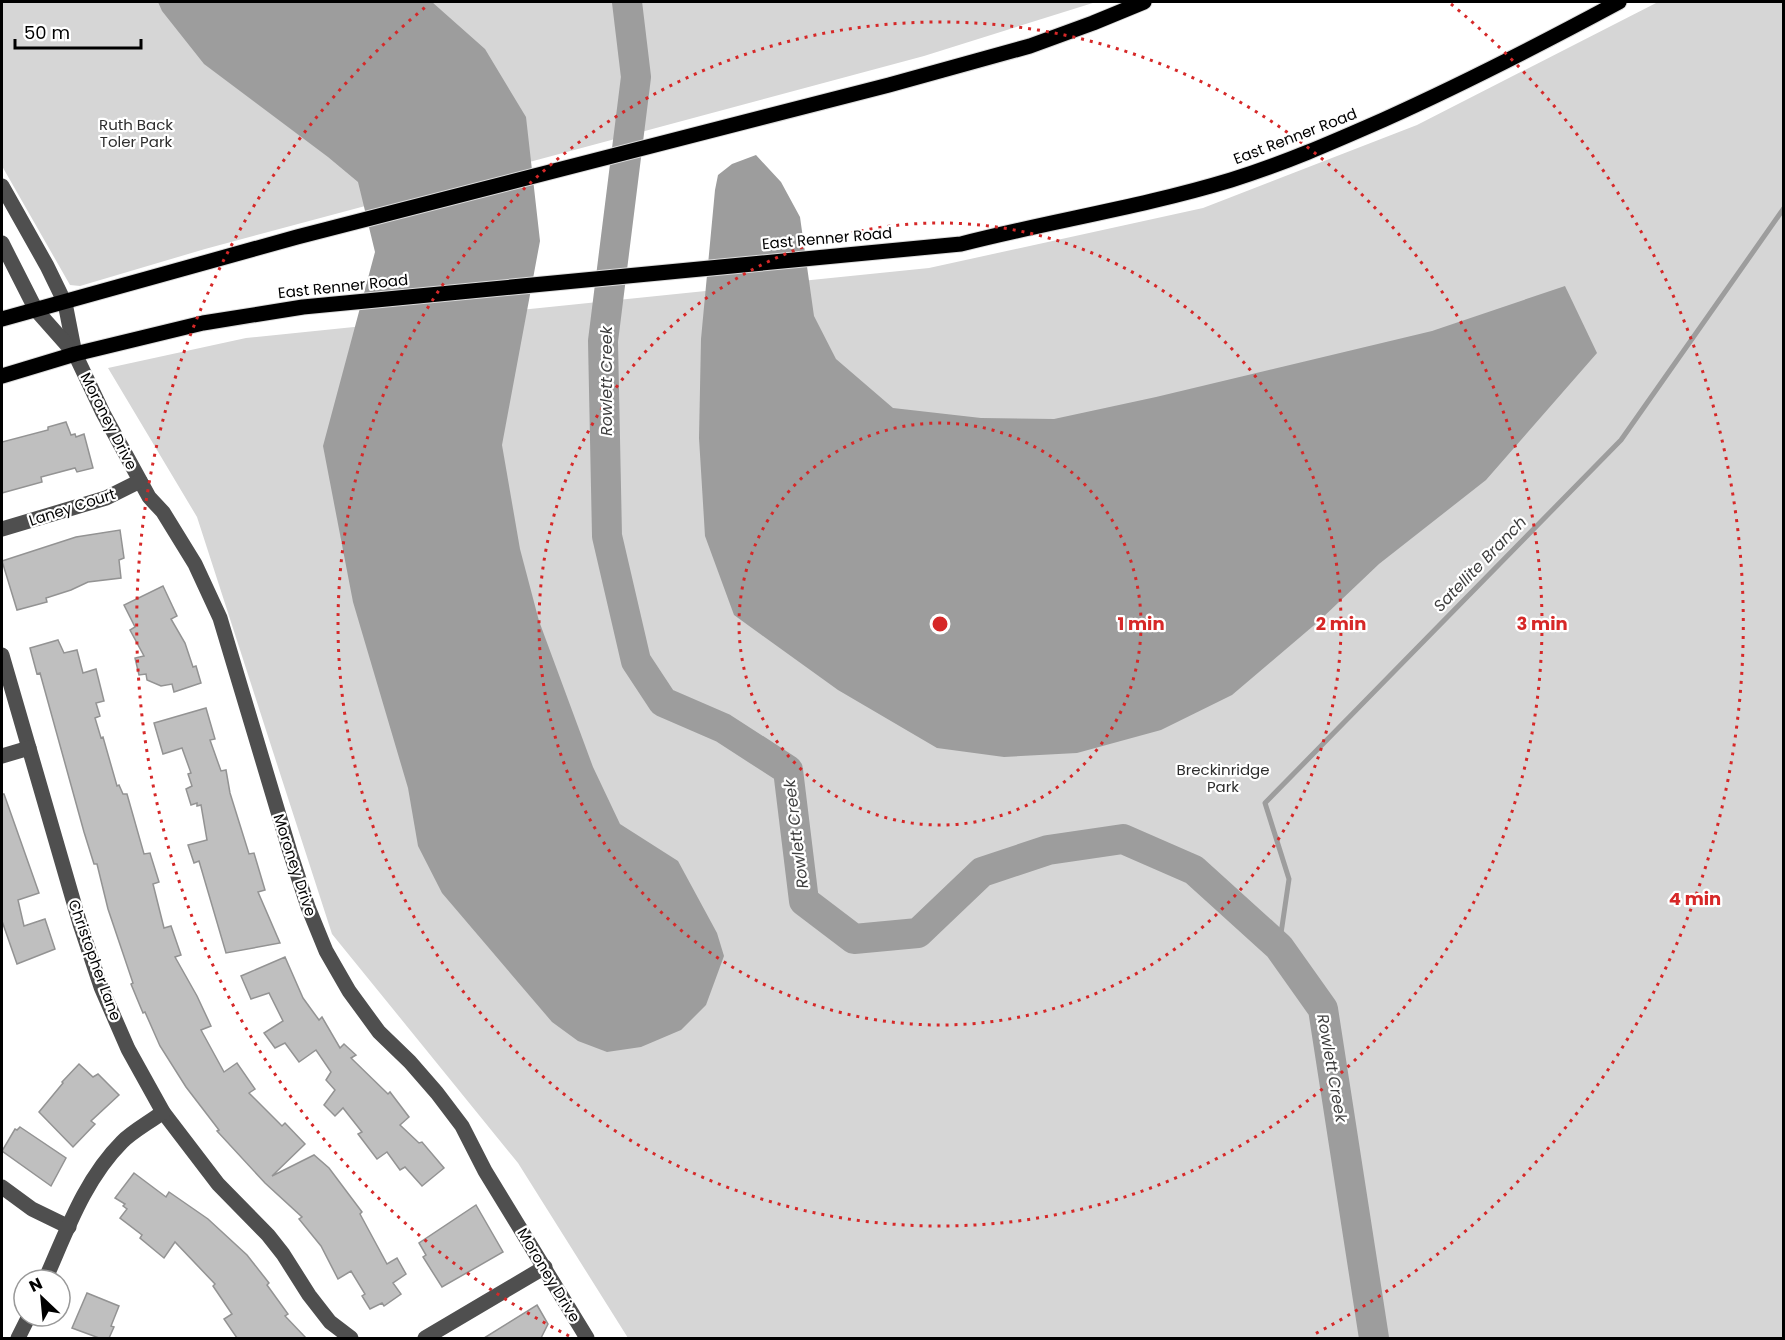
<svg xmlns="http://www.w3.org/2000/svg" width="1785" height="1340" viewBox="0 0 1785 1340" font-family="Poppins,sans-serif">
<rect width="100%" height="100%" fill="#fff"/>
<g fill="#d6d6d6">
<path d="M2,2h1094l-172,54 -719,193 -125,37 -10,-1 -68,-119z"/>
<path d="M1658,2h125v1336h-1155l-110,-175 -186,-229 -135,-417 -89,-149 138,-30 683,-70 274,-60 214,-83z"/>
</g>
<g fill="#9d9d9d">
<path d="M158,2h274l53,47 41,68 14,124 -38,204 18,104 19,72 54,146 27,57 58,37 39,72 7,23 -18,49 -25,25 -40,17 -34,5 -29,-11 -26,-19 -110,-129 -24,-47 -10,-58 -55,-186 -30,-156 52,-194 -17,-70 -30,-25 -124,-93 -42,-53z"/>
<path d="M756,155l25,27 19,35 14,99 22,43 57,49 88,10 73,1 102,-22 276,-66 133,-45 32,67 -111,127 -107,84 -60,57 -87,74 -71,35 -84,23 -73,4 -67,-9 -99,-58 -104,-75 -29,-79 -6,-98 2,-99 14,-149 3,-15 14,-11z"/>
</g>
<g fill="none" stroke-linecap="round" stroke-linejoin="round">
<path stroke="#9d9d9d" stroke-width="5" d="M1279,947l10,-68 -24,-76 356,-363 163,-232"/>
<path stroke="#9d9d9d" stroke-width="30" d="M627,2l9,75 -33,264 4,195 29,125 27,41 60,26 65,42 16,131 50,38 64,-6 64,-61 66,-22 75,-11 71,31 85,77 44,62 51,329"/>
</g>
<g fill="#bfbfbf" stroke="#939393" stroke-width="1.5">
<path d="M66,422l5,13 4,-1 1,3 8,-3 9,34 -16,4 -2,-4 -34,9 1,5 -40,11v-51l46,-12v-3z"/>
<path d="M120,530l4,28 -5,2 2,18 -33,4 -17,8 -25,8 1,4 -30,8 -15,-49 74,-24z"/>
<path d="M163,586l14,30 -6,3 14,24 8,24 3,-1 5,17 -27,9 -2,-8 -11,2 -14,-6 -1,-6 -7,1 -4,-17 9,-2 -14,-26 5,-3 -11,-22z"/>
<path d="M58,640l6,13 13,-3 6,23 13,-4 8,32 -8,2 4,13 -5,2 6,20 2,-1 14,49 2,-1 4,9h4l17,60 6,-1 9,29 -6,2 11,44 7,-2 10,29 -6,2 22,39 14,30 -10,4 23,42 13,-9 18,26 -6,4 33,33 3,-3 20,21 -33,32 42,-21 15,13 33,44 -2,2 27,50 10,-6 9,16 -13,9 8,11 -17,12 -2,-3 -12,6 -8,-13 3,-2 -14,-23 -13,8 -17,-33 -22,-27 3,-2 -37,-34 -48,-52 2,-1 -33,-43 -26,-41 -15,-34 -2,1 -12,-29 2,-1 -25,-74 -11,-45h-3l-10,-32 -44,-159 -3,1 -7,-26z"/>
<path d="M206,708l9,31 -5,1 11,31 5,-1 4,23 19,61 5,-1 11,37 -7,2 22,51 -54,10 -27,-92 -5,2 -6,-18 19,-5 -6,-35 -4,1v-3l-6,2 -5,-16 6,-3 -4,-12 3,-1 -9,-25 -19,6 -9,-31z"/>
<path d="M2,794h2l35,99 -21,7 6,26 21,-7 10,30 -38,15 -15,-43z"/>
<path d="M285,957l18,41 16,22 3,-3 18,31 4,-4 12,11 -5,3 37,36 2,-2 19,25 -9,8 19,18 3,-1 22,26 -22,18 -17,-19 -5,3 -13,-18 -10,7 -19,-25 4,-2 -19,-24 -8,8 -11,-11 11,-15 -9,-10 5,-8 -15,-22 -17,12 -14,-19 -10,5 -11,-15 19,-12 -14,-28 -18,6 -10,-23z"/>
<path d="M79,1064l14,13 5,-3 21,21 -28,26 4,3 -22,23 -34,-35 24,-29 -1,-1z"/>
<path d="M20,1127l46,31 -15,28 -49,-35 13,-22 2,1z"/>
<path d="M134,1173l32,24 3,-5 39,27 39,36 22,28 -2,2 21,29 -3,2 21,22h-69l-13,-19 8,-5 -19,-28 2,-2 -40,-42 -11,16 -24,-20 2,-3 -22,-17 7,-9 -4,-3 2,-2 -10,-6z"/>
<path d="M476,1205l27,47 -61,35 -19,-30 3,-2 -7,-12z"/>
<path d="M87,1293l32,13 -8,20 3,1 -5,11h-10l-27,-10z"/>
<path d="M537,1305l11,19 -7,14h-57z"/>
</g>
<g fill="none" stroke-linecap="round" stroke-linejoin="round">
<defs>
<g id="major">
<path d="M2,319l295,-82 592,-152 141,-39 63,-23 51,-21"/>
<path d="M2,376l73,-22 128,-31 100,-16 658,-63c90,-23 181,-37 270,-64 52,-16 102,-38 152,-60 80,-36 158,-76 236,-118"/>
</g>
</defs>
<use href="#major" stroke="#dbdbdb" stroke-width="17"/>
<g stroke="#4f4f4f" stroke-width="15">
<path d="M2,186l45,80 18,37 10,51 28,59 46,84 14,15 32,52 25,54 70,234 18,55 18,44 23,40 30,41 31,30 27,31 25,33 23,45 102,167"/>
<path d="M2,243l34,67 39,44"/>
<path d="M2,529l104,-31 34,-17"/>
<path d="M2,655l78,269 21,63 27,62 35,63 55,72 50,51 15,19 26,41 21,27 21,16"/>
<path d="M2,756l27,-8"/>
<path d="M2,1187l30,22 37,18"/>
<path d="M45,1280c21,-47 39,-100 77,-138 11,-11 28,-20 41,-30"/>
<path d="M18,1338l11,-22"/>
<path d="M425,1338l120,-71"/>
</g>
<use href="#major" stroke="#000" stroke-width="15"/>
</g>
<g fill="none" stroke="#d62828" stroke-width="3" stroke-dasharray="3 6">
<circle cx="940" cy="624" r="201"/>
<circle cx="940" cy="624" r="401"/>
<circle cx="940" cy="624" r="602"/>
<path d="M569 1336A803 803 0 0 1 429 4M1451 4A803 803 0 0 1 1311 1336"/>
</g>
<g text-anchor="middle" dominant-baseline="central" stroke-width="4.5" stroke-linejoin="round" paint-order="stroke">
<g font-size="15" fill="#2d2d2d" stroke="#fff">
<text x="136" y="124">Ruth Back<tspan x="136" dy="17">Toler Park</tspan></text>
<text x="1223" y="769">Breckinridge<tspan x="1223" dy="17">Park</tspan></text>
</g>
<g font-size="15" fill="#000" stroke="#fff">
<text transform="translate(1295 136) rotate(-21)">East Renner Road</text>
<text transform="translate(827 238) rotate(-5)">East Renner Road</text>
<text transform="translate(343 286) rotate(-6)">East Renner Road</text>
<text transform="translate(109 421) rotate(63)">Moroney Drive</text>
<text transform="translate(72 507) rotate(-18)">Laney Court</text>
<text transform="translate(295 865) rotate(72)">Moroney Drive</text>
<text transform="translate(95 960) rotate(70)">Christopher Lane</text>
<text transform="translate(549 1275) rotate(59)">Moroney Drive</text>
</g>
<g font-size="16" font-style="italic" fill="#3e3e3e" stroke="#fff">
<text transform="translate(606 381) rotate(-90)">Rowlett Creek</text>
<text transform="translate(1480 564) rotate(-46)">Satellite Branch</text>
<text transform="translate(796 834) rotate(-97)">Rowlett Creek</text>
<text transform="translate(1332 1068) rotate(80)">Rowlett Creek</text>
</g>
</g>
<circle cx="940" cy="624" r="9" fill="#d62828" stroke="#fff" stroke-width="3"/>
<g font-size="18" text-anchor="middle" font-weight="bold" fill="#d62828" stroke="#fff" stroke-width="4.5" stroke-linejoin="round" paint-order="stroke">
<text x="1141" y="630">1 min</text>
<text x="1341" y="630">2 min</text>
<text x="1542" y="630">3 min</text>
<text x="1695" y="905">4 min</text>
</g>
<rect width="1785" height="1340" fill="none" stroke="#000000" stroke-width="6"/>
<g transform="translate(42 1298) rotate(334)"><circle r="28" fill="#ffffff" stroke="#999999" stroke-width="1.5"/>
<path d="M0-4.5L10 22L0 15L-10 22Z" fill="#000000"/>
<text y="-9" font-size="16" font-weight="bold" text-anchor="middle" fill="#000000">N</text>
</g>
<path d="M15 39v9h126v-9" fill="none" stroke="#000000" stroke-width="3"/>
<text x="24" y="39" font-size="18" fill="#000000" stroke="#ffffff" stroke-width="4.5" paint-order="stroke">50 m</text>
</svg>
